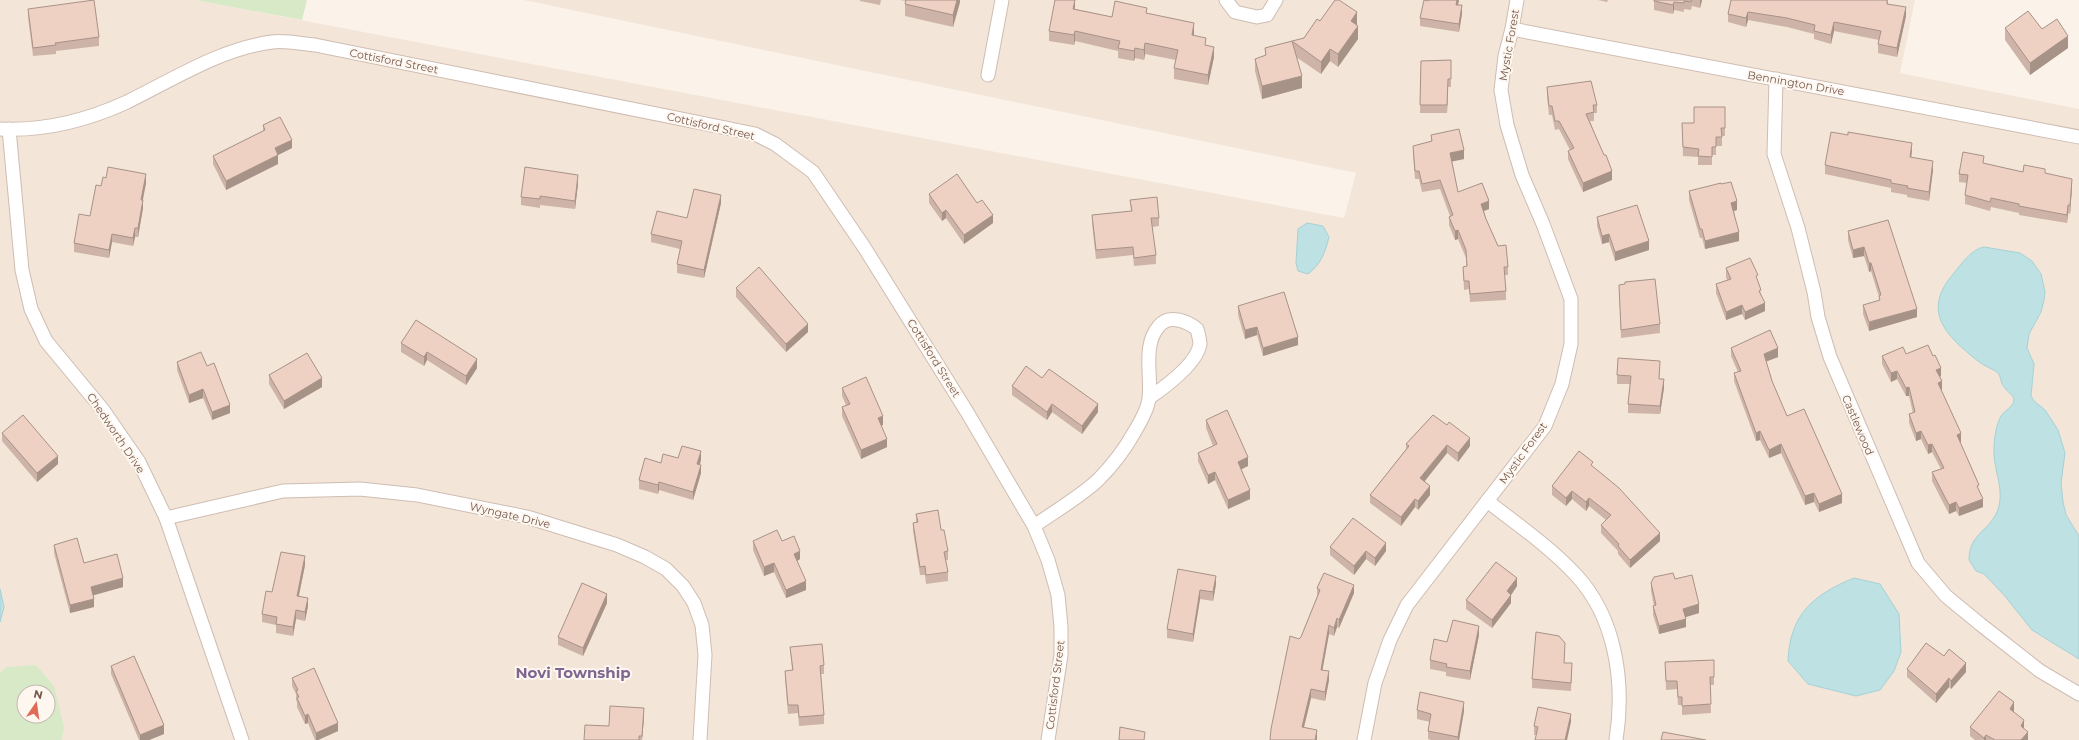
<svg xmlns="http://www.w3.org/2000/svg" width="2079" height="740" viewBox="0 0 2079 740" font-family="Montserrat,sans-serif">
<rect width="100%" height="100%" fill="#fbf3e9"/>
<path fill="#f3e5d8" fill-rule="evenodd" d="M0,0h195l1149,218 12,-45 -832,-173h1391l-15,73 179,36v631h-2079zM24,692h24v24h-24z"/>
<g fill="#d8e9c8" fill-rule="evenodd">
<path d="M195,0h112l-5,20z"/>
<path d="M36,665l18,21 10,41 -2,13h-62v-67l6,-6zM24,692h24v24h-24z"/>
</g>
<g fill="#bee2e4" stroke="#a5d1d6">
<path d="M1307,223l16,3 6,11c-4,16 -8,27 -21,37l-10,-3 -2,-8 2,-34z"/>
<path d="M1984,247l36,6 12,8 9,13 4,18 -1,8 -3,12 -12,22 -2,14 7,16 -3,32 3,5 11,9 13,20 7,23 -4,30 2,19 3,13 13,21v123l-47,-29 -28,-35 -20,-21 -8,-3 -7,-11c0,-26 19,-28 28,-48 9,-21 -4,-42 -3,-63 0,-10 2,-24 7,-33 3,-5 13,-10 13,-16 0,-5 -7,-8 -9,-12 -4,-4 -4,-9 -6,-14 -6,-6 -14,-7 -21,-13 -33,-26 -57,-50 -24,-88 7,-9 18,-24 30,-26z"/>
<path d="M1854,578l26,6 19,30 2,38 -7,19 -14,19 -24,6 -48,-12 -20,-23c2,-47 25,-66 66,-83z"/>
<path d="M0,589l4,18 -4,15z"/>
</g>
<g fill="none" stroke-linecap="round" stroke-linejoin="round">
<defs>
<g id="street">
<path d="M1226,0l9,12 22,5 10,-2 9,-15"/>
<path d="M1512,29l567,108"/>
<path d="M988,75l14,-75"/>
<path d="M1776,79l-2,75 24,74 16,64 4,25 12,40 88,206 28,33 34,28 60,47 39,23"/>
<path d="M0,129c43,2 88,-9 127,-27 47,-23 93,-53 145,-60 14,-2 29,2 43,3l406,82 34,7 20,10 38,28 51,75 103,165 67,114 14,34 10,35 3,32v28l-13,85"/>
<path d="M9,129l13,141 9,39 15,32 57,69 36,52 27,56 76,222"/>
<path d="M1487,501c30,23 63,46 89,74 40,43 49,108 40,165"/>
<path d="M166,518l117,-27 77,-2 57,6 110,22 90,28 28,12 21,12 17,17 11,17 8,22 3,30 -5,85"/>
<path d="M1034,526c20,-14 47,-30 64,-46 15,-15 27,-31 37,-49 6,-10 13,-22 14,-33 3,-22 -7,-53 10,-72 10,-12 28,-5 38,3 1,4 3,11 3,15 -3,20 -35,43 -51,54"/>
<path d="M1364,740l11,-57 15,-43 17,-35 138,-179 17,-42 9,-40v-45l-28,-75 -21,-49 -15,-50 -6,-35 4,-34 7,-27 5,-29"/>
</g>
</defs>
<use href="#street" stroke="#cfbdb2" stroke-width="15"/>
<use href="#street" stroke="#fff" stroke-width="13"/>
</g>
<g fill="#ceb4a8">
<path d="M860,0h21l-1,5 -20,-4z"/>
<path d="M900,0h60v2l-7,25 -48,-11v-12l1,-3z"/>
<path d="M1075,0v9l37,8 35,-4 47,21v1l12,10 8,12 -6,28 -34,-6v-11l2,-8 -31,-6 -1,6 -9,-2 -1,3 -16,-3v-7l-43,-10 -1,4 -25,-4v-10z"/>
<path d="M1429,0h30l-1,5 4,9 -3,18 -39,-6v-8z"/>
<path d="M1598,0h10l-1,2z"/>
<path d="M1654,0h48l-2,8 -8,-2 -1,4 -7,-1v3l-10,-2 -1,4 -19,-4z"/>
<path d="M1731,0h157v4l18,12 -9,41 -19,-4v-9l1,-4 -45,-9 -3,13 -17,-5v-5l-27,-7 -39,-7 -2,7 -18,-5v-8z"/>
<path d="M28,9l71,28v9l-43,5v3l-23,2 -5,-39z"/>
<path d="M1320,21l37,4h-1l2,14 -20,28 -8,-6 -9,13 -25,-17 6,31 -40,11 -7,-28v-12l10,-3v-8l39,-10z"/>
<path d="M2005,28l37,1 26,19 -38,27 -25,-35z"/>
<path d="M1451,60v27h-3l-1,26h-27l1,-52z"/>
<path d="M1547,87l50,18v8h-3v8h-4l22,59 -29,12 -15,-33v-8l2,-1 -11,-21 -4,1 -3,-15h-3l-2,-19z"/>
<path d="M1725,107v29h-3v10h-6v9h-4v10h-14v-8l-15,-1 -1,-33h12z"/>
<path d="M263,125l29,23 -14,7v9l-52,26 -13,-26v-8l50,-25z"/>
<path d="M1431,135l33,24 -12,2 6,31 31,17 -5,2 2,8 12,27 10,21v8h-4l2,16v9l-36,2 -1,-13 -5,1 -1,-23h3v-9l-8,-19 -3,1 -6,-15v-8l1,-1 -10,-27 -18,3 -3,-13h-4l-2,-25v-8l18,-4z"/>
<path d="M1912,151l-1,6 22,13 -4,31 -22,-4v-2l-16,-3v-4l-66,-14v-9z"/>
<path d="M1984,163l21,5 18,4 22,1 27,14 -2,27 -2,-1 -1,10 -48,-8v-2l-28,-6 -1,4 -25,-7v-9l2,-12 -8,-1v-8z"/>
<path d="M146,183l-3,17v8l-5,29h-3l-2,9 -21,-4 -3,16 -35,-6v-9l16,-27 11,-30z"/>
<path d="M578,184l-3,25 -35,-4v3l-19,-3v-8z"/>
<path d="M1721,184l16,26 -3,1 5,30 -34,8 -3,-11h-2l-11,-38v-9z"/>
<path d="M929,194l64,29 -29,21 -18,-26 -4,3 -13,-18z"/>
<path d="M1130,200l29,18v8l-7,1 4,28v9l-22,2 -1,-11 -37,4 -4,-36v-8l39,-4z"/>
<path d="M721,203l-17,75 -27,-5v-9l3,-15 -29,-7v-8z"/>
<path d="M1597,217l52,33 -34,11 -6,-19 -7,2 -5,-18z"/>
<path d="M1888,220l29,97 -48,14 -6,-17v-9l16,-4v-4l-8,-26 -2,1 -5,-16 -11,2 -5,-18v-9z"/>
<path d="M1726,268l32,14 7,29 -20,9 -3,-6 -16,6 -10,-27v-9l11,-4 -1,-3z"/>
<path d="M1619,285l41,39v9l-39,5z"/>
<path d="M736,288l72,44 -22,20 -50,-55z"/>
<path d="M1238,306l60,39 -35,11 -6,-21 -12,4 -7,-24z"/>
<path d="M401,343l76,25 -11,17 -39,-25 -3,6 -23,-14z"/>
<path d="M1731,348l47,9 -12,5 6,19 15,35 55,87 -23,9 -5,-10 -9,3 -24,-52 -12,5 -9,-18 -4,1 -22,-60v-8l4,-1 -7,-16z"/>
<path d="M1906,354l35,22 -1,1 2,13h-1l20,52h-1l19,48 4,17 -24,9 -3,-5 -7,3 -17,-33v-9l9,-3 -9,-17 -4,2 -7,-15 -5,2 -7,-18v-9l4,-1 -4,-17h-3l-9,-17 -6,3 -9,-18v-8z"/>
<path d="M177,362l30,4 23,47 -18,7 -9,-22 -14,5 -12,-33z"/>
<path d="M269,375l53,12 -38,22 -15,-25z"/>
<path d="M1617,375l43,4 4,9 -4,26 -32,-1v-9l2,-20h-13z"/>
<path d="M1042,378l56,34 -16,22 -30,-22 -5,8 -35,-25v-9z"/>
<path d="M842,388l41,37 -2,1 6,21 -26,12 -19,-43v-9l4,-2 -4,-9z"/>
<path d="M1433,415l37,31 -12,16 -11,-9 -23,29 6,13 -12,15 -3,-3 -14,19 -31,-23v-8l36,-46v-5z"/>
<path d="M1206,420l42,46 -7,3 9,30 -22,10 -13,-29 -7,4 -10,-23v-8l15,-7 -7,-18z"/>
<path d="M2,433l56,31 -21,18 -35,-41z"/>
<path d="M678,458l23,2 -1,5 1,8 -8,27 -34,-10 -1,4 -19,-5v-9l22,-17z"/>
<path d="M1593,467l67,74 -30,27 -12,-14v-3l-17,-18v-8l5,-5 -17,-14 -3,5 -14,-12 -6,7 -14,-11v-9z"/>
<path d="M916,514l25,16 7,21v9h-2l2,12v9l-22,3 -1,-9h-5l-7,-44v-8l3,-1z"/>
<path d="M753,541h29l18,18 -3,2 9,29 -20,8 -12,-26 -10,4 -11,-26z"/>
<path d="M54,545l30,18 39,24 -30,8 1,12 -24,6 -16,-60z"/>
<path d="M1330,547l56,4 -11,15 -9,-7 -12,16 -24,-20z"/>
<path d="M305,565l-6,31 9,10 -3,15 -9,-2 -3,17 -17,-3v-8l-14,-3v-8l10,-22z"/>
<path d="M1178,569l38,15 -3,17 -13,-2 -7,43 -26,-4v-9z"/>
<path d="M1675,579l24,34 -14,4 1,10 -27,7 -6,-19v-9h1l-3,-15v-8z"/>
<path d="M1517,586l-6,9v8l-19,25 -26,-19v-9z"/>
<path d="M1317,588l37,5 -15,35 -2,-1 -3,9 -5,-2 -7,36 7,10 -4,21 -14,-3 -7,29 13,11 -47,2 29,-101 2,-2 16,-40z"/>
<path d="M607,603l-24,53 -25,-11v-8z"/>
<path d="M1479,635l-9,45 -24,-4v-4l-16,-3v-9l17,-18z"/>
<path d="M790,647l34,18v9h-3l3,41v9l-25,2 -1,-13 -10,1 -3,-35v-8l7,-1z"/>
<path d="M1565,651l-1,12 8,9 -1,19 -39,-3v-9z"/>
<path d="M1944,656l22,16 -15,17 -2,-2 -13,16 -29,-26v-8z"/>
<path d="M1714,660v25h-4l1,28 -29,2v-10h-4l-1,-16 -11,1 -1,-28z"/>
<path d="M111,666l53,68 -15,6h-10l-28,-66z"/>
<path d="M292,678l46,53 -20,9h-3l-7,-17 -3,1 -8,-17v-4l-1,-4v-5l-4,-8z"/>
<path d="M1417,710l47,1 -5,29h-28l-3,-1v-8l2,-9 -13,-3z"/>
<path d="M2014,711l-1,1 11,17 4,11h-53l-5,-4v-9z"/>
<path d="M644,717l-2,23h-58l25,-14z"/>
<path d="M1571,722l-35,13h-2v-9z"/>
</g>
<g fill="#a79288">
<path d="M957,0h3v2l-7,25v-12z"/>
<path d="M1075,0v6l-2,13v-10z"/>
<path d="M1457,0h2l-3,13v-8z"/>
<path d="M1700,0h2l-2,8z"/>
<path d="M1674,2v8l-1,4v-9z"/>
<path d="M1462,5v9l-3,18v-8z"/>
<path d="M1906,7v9l-9,41v-9z"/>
<path d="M1357,12v13l-6,9v-13z"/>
<path d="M1748,12v8l-2,7v-9z"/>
<path d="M1834,22v9l-3,13v-9z"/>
<path d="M1194,23v11l-2,11v-10z"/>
<path d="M1358,26v13l-20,28v-13z"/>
<path d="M1075,31v10l-1,4v-10z"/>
<path d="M2068,36v12l-38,27v-12z"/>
<path d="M1145,43v11l-1,6v-10z"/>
<path d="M1214,47v10l-6,28v-10z"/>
<path d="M1135,48v10l-1,3v-10z"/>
<path d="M1330,49v12l-9,13v-12z"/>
<path d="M1302,76v12l-40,11v-13z"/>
<path d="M1448,79v8l-1,26v-8z"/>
<path d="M292,140v8l-14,7v9l-52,26v-9l49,-33z"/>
<path d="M1912,143v8l-2,14v-8z"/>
<path d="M1464,150v9l-14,3v-9z"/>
<path d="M1933,161v9l-4,31v-9z"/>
<path d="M1612,171v9l-29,12v-9z"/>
<path d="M146,174v9l-5,25v-8z"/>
<path d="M578,175v9l-3,25v-8z"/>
<path d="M2072,179v8l-2,27v-9z"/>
<path d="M721,195v8l-17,75v-8z"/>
<path d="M143,200v8l-5,29v-9z"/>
<path d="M1489,201v8l-8,3v-8z"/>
<path d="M1737,201v9l-6,2v-9z"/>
<path d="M2068,205v8l-1,10v-8z"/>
<path d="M946,210v8l-4,3v-8z"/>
<path d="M993,215v8l-29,21v-9z"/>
<path d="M135,228v9l-2,9v-8z"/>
<path d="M1458,230v9l-3,1v-9z"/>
<path d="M1739,232v9l-34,8v-8z"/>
<path d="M112,234v8l-3,16v-8z"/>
<path d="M1609,234v8l-7,2v-8z"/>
<path d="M1649,241v9l-34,11v-9z"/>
<path d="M1864,247v9l-11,2v-8z"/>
<path d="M1869,263h2v8l-2,1z"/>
<path d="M1765,303v8l-20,9v-8z"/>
<path d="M1742,305v9l-16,6v-8z"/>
<path d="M1917,309v8l-48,14v-9z"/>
<path d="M808,324v8l-22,20v-8z"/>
<path d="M1257,327v8l-12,4v-9z"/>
<path d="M1298,337v8l-35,11v-8z"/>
<path d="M1778,348v9l-14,5v-8z"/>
<path d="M427,352v8l-3,6v-9z"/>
<path d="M477,359v9l-11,17v-9z"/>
<path d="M1941,368v8l-5,3v-9z"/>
<path d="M1897,371v8l-6,3v-9z"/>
<path d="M322,378v9l-38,22v-8z"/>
<path d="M1664,379v9l-4,26v-8z"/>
<path d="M1942,381v9l-4,2v-9z"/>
<path d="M1909,387v9h-3v-8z"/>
<path d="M203,389v9l-14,5v-8z"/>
<path d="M1052,404v8l-5,8v-8z"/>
<path d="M1098,404v8l-16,22v-8z"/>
<path d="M230,405v8l-18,7v-8z"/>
<path d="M883,416v9l-5,2v-9z"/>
<path d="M1760,431v9l-4,1v-8z"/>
<path d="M1921,431v8l-5,2v-8z"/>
<path d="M1961,433v9l-4,1v-8z"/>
<path d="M1470,438v8l-12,16v-9z"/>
<path d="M887,439v8l-26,12v-9z"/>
<path d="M1781,444v9l-12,5v-8z"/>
<path d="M1932,444v8l-4,2v-9z"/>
<path d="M1447,445v8l-27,34v-9z"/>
<path d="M701,451v9l-4,12v-8z"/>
<path d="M58,456v8l-21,18v-9z"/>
<path d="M1248,457v9l-10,5v-9z"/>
<path d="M701,465v8l-8,27v-8z"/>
<path d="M1215,472v8l-7,4v-9z"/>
<path d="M659,482v8l-1,4v-9z"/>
<path d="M1430,486v9l-12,15v-9z"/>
<path d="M1250,490v9l-22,10v-9z"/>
<path d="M1572,491v8l-6,7v-8z"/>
<path d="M1814,493v9l-9,3v-9z"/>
<path d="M1842,494v9l-23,9v-8z"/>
<path d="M1589,498v8l-3,5v-9z"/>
<path d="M1415,499v8l-14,19v-9z"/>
<path d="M1983,499v8l-24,9v-8z"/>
<path d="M1956,502v9l-7,3v-9z"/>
<path d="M1660,533v8l-30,27v-8z"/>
<path d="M1386,543v8l-11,15v-8z"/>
<path d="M800,551v8l-6,4v-9z"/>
<path d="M1366,551v8l-12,16v-9z"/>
<path d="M305,556v9l-8,39v-8z"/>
<path d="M774,563v9l-10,4v-9z"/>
<path d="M1216,576v8l-3,17v-9z"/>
<path d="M123,578v9l-32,9v-9z"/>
<path d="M1517,578v8l-6,9v8l-19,25v-8l15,-29z"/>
<path d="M806,581v9l-20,8v-8z"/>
<path d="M1354,585v8l-15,35v-8z"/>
<path d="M1200,590v9l-7,43v-8z"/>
<path d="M607,594v9l-24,53v-8z"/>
<path d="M308,598v8l-3,15v-9z"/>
<path d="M94,599v8l-24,6v-8z"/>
<path d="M1699,604v9l-16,5v-9z"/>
<path d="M296,610v9l-3,17v-9z"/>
<path d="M1337,618v9l-3,9v-8z"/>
<path d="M1686,619v8l-27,7v-8z"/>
<path d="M1329,625v9l-8,44v-8z"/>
<path d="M1479,626v9l-9,45v-9z"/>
<path d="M1966,663v9l-15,17v-8z"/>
<path d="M1329,671v9l-4,21v-9z"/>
<path d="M1949,678v9l-13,16v-9z"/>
<path d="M1311,689v9l-9,37v-8z"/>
<path d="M1464,702v9l-5,29h-1v-3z"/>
<path d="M2014,702v9l-4,6v-8z"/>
<path d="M644,708v9l-2,23v-4z"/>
<path d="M308,714v9l-3,1v-8z"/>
<path d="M1571,714v8l-4,18h-2z"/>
<path d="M2024,720v9l-3,-3z"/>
<path d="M338,723v8l-20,9h-2v-7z"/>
<path d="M164,725v9l-15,6h-9v-5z"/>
<path d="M1317,730v10h-2z"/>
<path d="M2028,732v8h-7z"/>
<path d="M1986,735v5h-2v-2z"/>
</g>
<g fill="#efd1c3" stroke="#a79288">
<path d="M94,0l5,37 -44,6 1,2 -23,3 -5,-39z"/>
<path d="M906,0h51l-4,15 -48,-11z"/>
<path d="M1055,0h20l-2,9 39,8 3,-16 32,7 -1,5 48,10 -2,12 14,3 -1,7 9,2 -6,28 -34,-7 4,-18 -33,-7 -1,7 -9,-2 -1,3 -16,-3 2,-7 -45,-10 -1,4 -25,-4z"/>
<path d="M1335,0h4l18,12 -6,9 7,5 -20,28 -8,-5 -9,13 -29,-21 10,35 -40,10 -7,-27 11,-4 -1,-7 39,-10 13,-19 3,2z"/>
<path d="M1424,0l4,1 1,-1h28l-1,5h6l-3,19 -39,-6z"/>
<path d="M1654,0h38l-1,2 -7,-1v2l-10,-1 -1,3 -19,-4z"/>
<path d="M1731,0h156v4l19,3 -9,41 -19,-4 3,-13 -47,-9 -3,13 -17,-4 1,-6 -28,-7 -39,-6 -2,6 -18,-4z"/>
<path d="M2028,11l14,18 15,-10 11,17 -38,27 -25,-35z"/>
<path d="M1451,60v19h-3l-1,26h-27l1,-44z"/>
<path d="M1591,81l6,24h-4l1,7 -8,2 18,41h2l6,16 -29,12 -15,-32 6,-3 -15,-27h-4l-3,-15h-3l-2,-19z"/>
<path d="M1694,107h31v21h-4l1,9h-6v10h-4v10l-14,-1 1,-7 -16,-2 -1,-24h12z"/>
<path d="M280,117l12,23 -17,8 3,7 -52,26 -13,-25 52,-26 -2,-5z"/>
<path d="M1459,129l5,21 -14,3 8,39 24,-9 7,18 -8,3 5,15 12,27 8,-1 2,22h-4l2,24 -36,3 -1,-13h-5l-1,-14 4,-1 -1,-16 -8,-20 -3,1 -6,-14 4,-2 -13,-35 -18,4 -3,-13h-4l-2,-25 19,-5 -1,-6z"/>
<path d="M1831,132l17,3v-3l64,11 -2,14 23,4 -4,31 -22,-4 1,-2 -17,-3v-3l-66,-15z"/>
<path d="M1963,152l21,4 -1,7 22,5 18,4 1,-7 21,4v4l27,6 -2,26h-2l-1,10 -48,-9v-2l-28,-6 -1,4 -25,-7 3,-20 -9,-1z"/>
<path d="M108,167l38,7 -5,26h2l-5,28h-3l-2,10 -21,-4 -3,16 -35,-7 5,-29 11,2 6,-31 5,1 2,-9 3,1z"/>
<path d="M525,167l53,8 -3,26 -35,-5v3l-19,-2z"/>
<path d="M957,174l20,29 5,-3 11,15 -29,20 -18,-25 -4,3 -13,-19z"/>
<path d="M1731,182l6,19 -6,2 8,29 -34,9 -3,-12h-2l-11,-38 32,-8v1z"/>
<path d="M694,189l27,6 -17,75 -27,-6 5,-23 -31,-7 6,-23 30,7z"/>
<path d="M1157,197l2,21h-8l5,37 -22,3 -1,-11 -37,3 -4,-35 40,-4 -2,-11z"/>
<path d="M1637,205l12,36 -34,11 -6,-18 -7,2 -5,-19z"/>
<path d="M1888,220l29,89 -48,13 -6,-17 17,-5 -1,-4 2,-1 -10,-32h-2l-5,-16 -11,3 -5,-19z"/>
<path d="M1750,258l8,17 -2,1 5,14 -2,1 6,12 -20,9 -3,-7 -16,7 -10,-28 15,-5 -5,-11z"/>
<path d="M759,267l49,57 -22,20 -50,-56z"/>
<path d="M1655,279l5,45 -39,6 -2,-45 6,-1v-2z"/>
<path d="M1284,292l14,45 -35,11 -6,-21 -12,3 -7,-24z"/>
<path d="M416,320l61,39 -11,17 -39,-24 -3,5 -23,-14z"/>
<path d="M1770,330l8,18 -14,6 8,27 15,35 17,-7 38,85 -23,10 -5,-11 -9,3 -24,-52 -12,6 -9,-19 -4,2 -22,-60 7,-2 -10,-23z"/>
<path d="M1928,345l5,11 2,-1 6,13 -5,2 6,11 -4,2 23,50 -4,2 22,50 -2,1 6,13 -24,9 -3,-6 -7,3 -17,-33 12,-4 -12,-24 -4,1 -7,-14 -5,2 -7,-19 6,-2 -6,-25 -3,1 -9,-17 -6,2 -9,-17 21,-9 3,7z"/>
<path d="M201,352l6,14 7,-3 16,42 -18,7 -9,-23 -14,6 -12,-33z"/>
<path d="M307,353l15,25 -38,23 -15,-26z"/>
<path d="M1618,358l42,3 -1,18h5l-4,27 -32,-2 3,-28 -14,-1z"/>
<path d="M1026,366l16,12 7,-9 49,35 -16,22 -30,-22 -5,8 -35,-26z"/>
<path d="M866,377l17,39 -5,2 9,21 -26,11 -19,-43 8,-3 -8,-16z"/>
<path d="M1227,410l21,47 -10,5 12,28 -22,10 -13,-28 -7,3 -10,-22 19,-9 -11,-24z"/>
<path d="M23,415l35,41 -21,17 -35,-40z"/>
<path d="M1433,415l14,10 2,-3 21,16 -12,15 -11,-8 -27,33 10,8 -12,15 -3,-2 -14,18 -31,-22 39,-49 -3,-2z"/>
<path d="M682,446l19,5 -4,13 4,1 -8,27 -34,-10 -1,3 -19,-5 6,-22 16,5 2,-9 15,4z"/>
<path d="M1579,451l14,11 -2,3 28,23 41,45 -30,27 -12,-14 1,-2 -18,-19 10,-10 -22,-17 -3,4 -14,-11 -6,7 -14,-12z"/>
<path d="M938,510l3,20h3l4,21 -4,1 4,20 -22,3 -1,-9 -5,1 -7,-44 5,-1 -2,-8z"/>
<path d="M1353,518l33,25 -11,15 -9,-7 -12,15 -24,-19z"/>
<path d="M777,530l5,11 12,-5 6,15 -6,3 12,27 -20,9 -12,-27 -10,4 -11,-26z"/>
<path d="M77,538l7,25 33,-9 6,24 -32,9 3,12 -24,6 -16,-60z"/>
<path d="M281,552l24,4 -8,40 11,2 -3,14 -9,-2 -3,17 -17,-3 1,-7 -15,-3 4,-23 6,1z"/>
<path d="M1496,562l21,16 -10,13 4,4 -19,25 -26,-20z"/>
<path d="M1178,569l38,7 -3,16 -13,-2 -7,44 -26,-5z"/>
<path d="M1324,573l30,12 -15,35 -2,-2 -3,10 -5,-3 -8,45 8,1 -4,21 -14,-3 -9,38 15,3 -2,10h-45l1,-11 19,-93 9,3 2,-2 19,-47 -3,-2z"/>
<path d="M1673,573l2,6 17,-4 7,29 -16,5 3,10 -27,7 -6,-20 3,-1 -5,-22 3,-6z"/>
<path d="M582,583l25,11 -24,54 -25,-11z"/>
<path d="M1453,620l26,6 -9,45 -24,-4 1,-3 -17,-4 4,-21 13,3z"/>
<path d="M1536,632l23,4 6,7 -1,20h8l-1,20 -39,-4z"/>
<path d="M1926,643l18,13 5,-7 17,14 -15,18 -2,-3 -13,16 -29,-25z"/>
<path d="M822,644l2,21 -4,1 4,49 -25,2 -1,-12h-10l-3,-34 8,-1 -3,-23z"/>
<path d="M134,656l30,69 -24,10 -29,-69z"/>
<path d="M1714,660v17h-4l1,27 -29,2v-9h-4l-1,-16h-11l-1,-19z"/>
<path d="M314,668l24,55 -22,10 -8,-19 -3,2 -8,-18 2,-1 -3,-6 2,-1 -6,-12z"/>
<path d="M1999,691l15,11 -4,7 14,11 -3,6 7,6 -7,8h-26l-9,-5 -2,3 -14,-11z"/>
<path d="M1420,692l44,10 -6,35 -30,-6 3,-17 -14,-4z"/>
<path d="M610,706l34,2 -2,28h-3v4h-55l1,-15 24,1z"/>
<path d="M1538,707l33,7 -6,26h-30l3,-13 -4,-1z"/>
<path d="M1120,727l25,5 -1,8h-25z"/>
<path d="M1663,732l43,8h-45z"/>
</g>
<g text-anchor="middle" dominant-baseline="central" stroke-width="4" stroke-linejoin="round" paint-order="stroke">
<g font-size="11" fill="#75594e" stroke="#fef7f0">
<text transform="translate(1509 45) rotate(-80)">Mystic Forest</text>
<text transform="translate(394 61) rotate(11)">Cottisford Street</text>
<text transform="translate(1796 83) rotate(10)">Bennington Drive</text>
<text transform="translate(711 126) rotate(13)">Cottisford Street</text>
<text transform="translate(934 358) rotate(58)">Cottisford Street</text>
<text transform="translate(1858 425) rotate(67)">Castlewood</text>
<text transform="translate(116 433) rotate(56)">Chedworth Drive</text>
<text transform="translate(1523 453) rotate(-54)">Mystic Forest</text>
<text transform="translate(510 515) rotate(13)">Wyngate Drive</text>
<text transform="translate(1055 685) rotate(-83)">Cottisford Street</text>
</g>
<g font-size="15" font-weight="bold" fill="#7f6690" stroke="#fef7f0">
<text x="573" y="672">Novi Township</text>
</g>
</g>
<g transform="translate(36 704) rotate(13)"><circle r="19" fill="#fef7f0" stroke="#c7b8af"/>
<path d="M0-3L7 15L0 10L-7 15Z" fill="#dd6b56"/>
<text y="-6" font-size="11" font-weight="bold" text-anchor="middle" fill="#75594e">N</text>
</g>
</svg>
